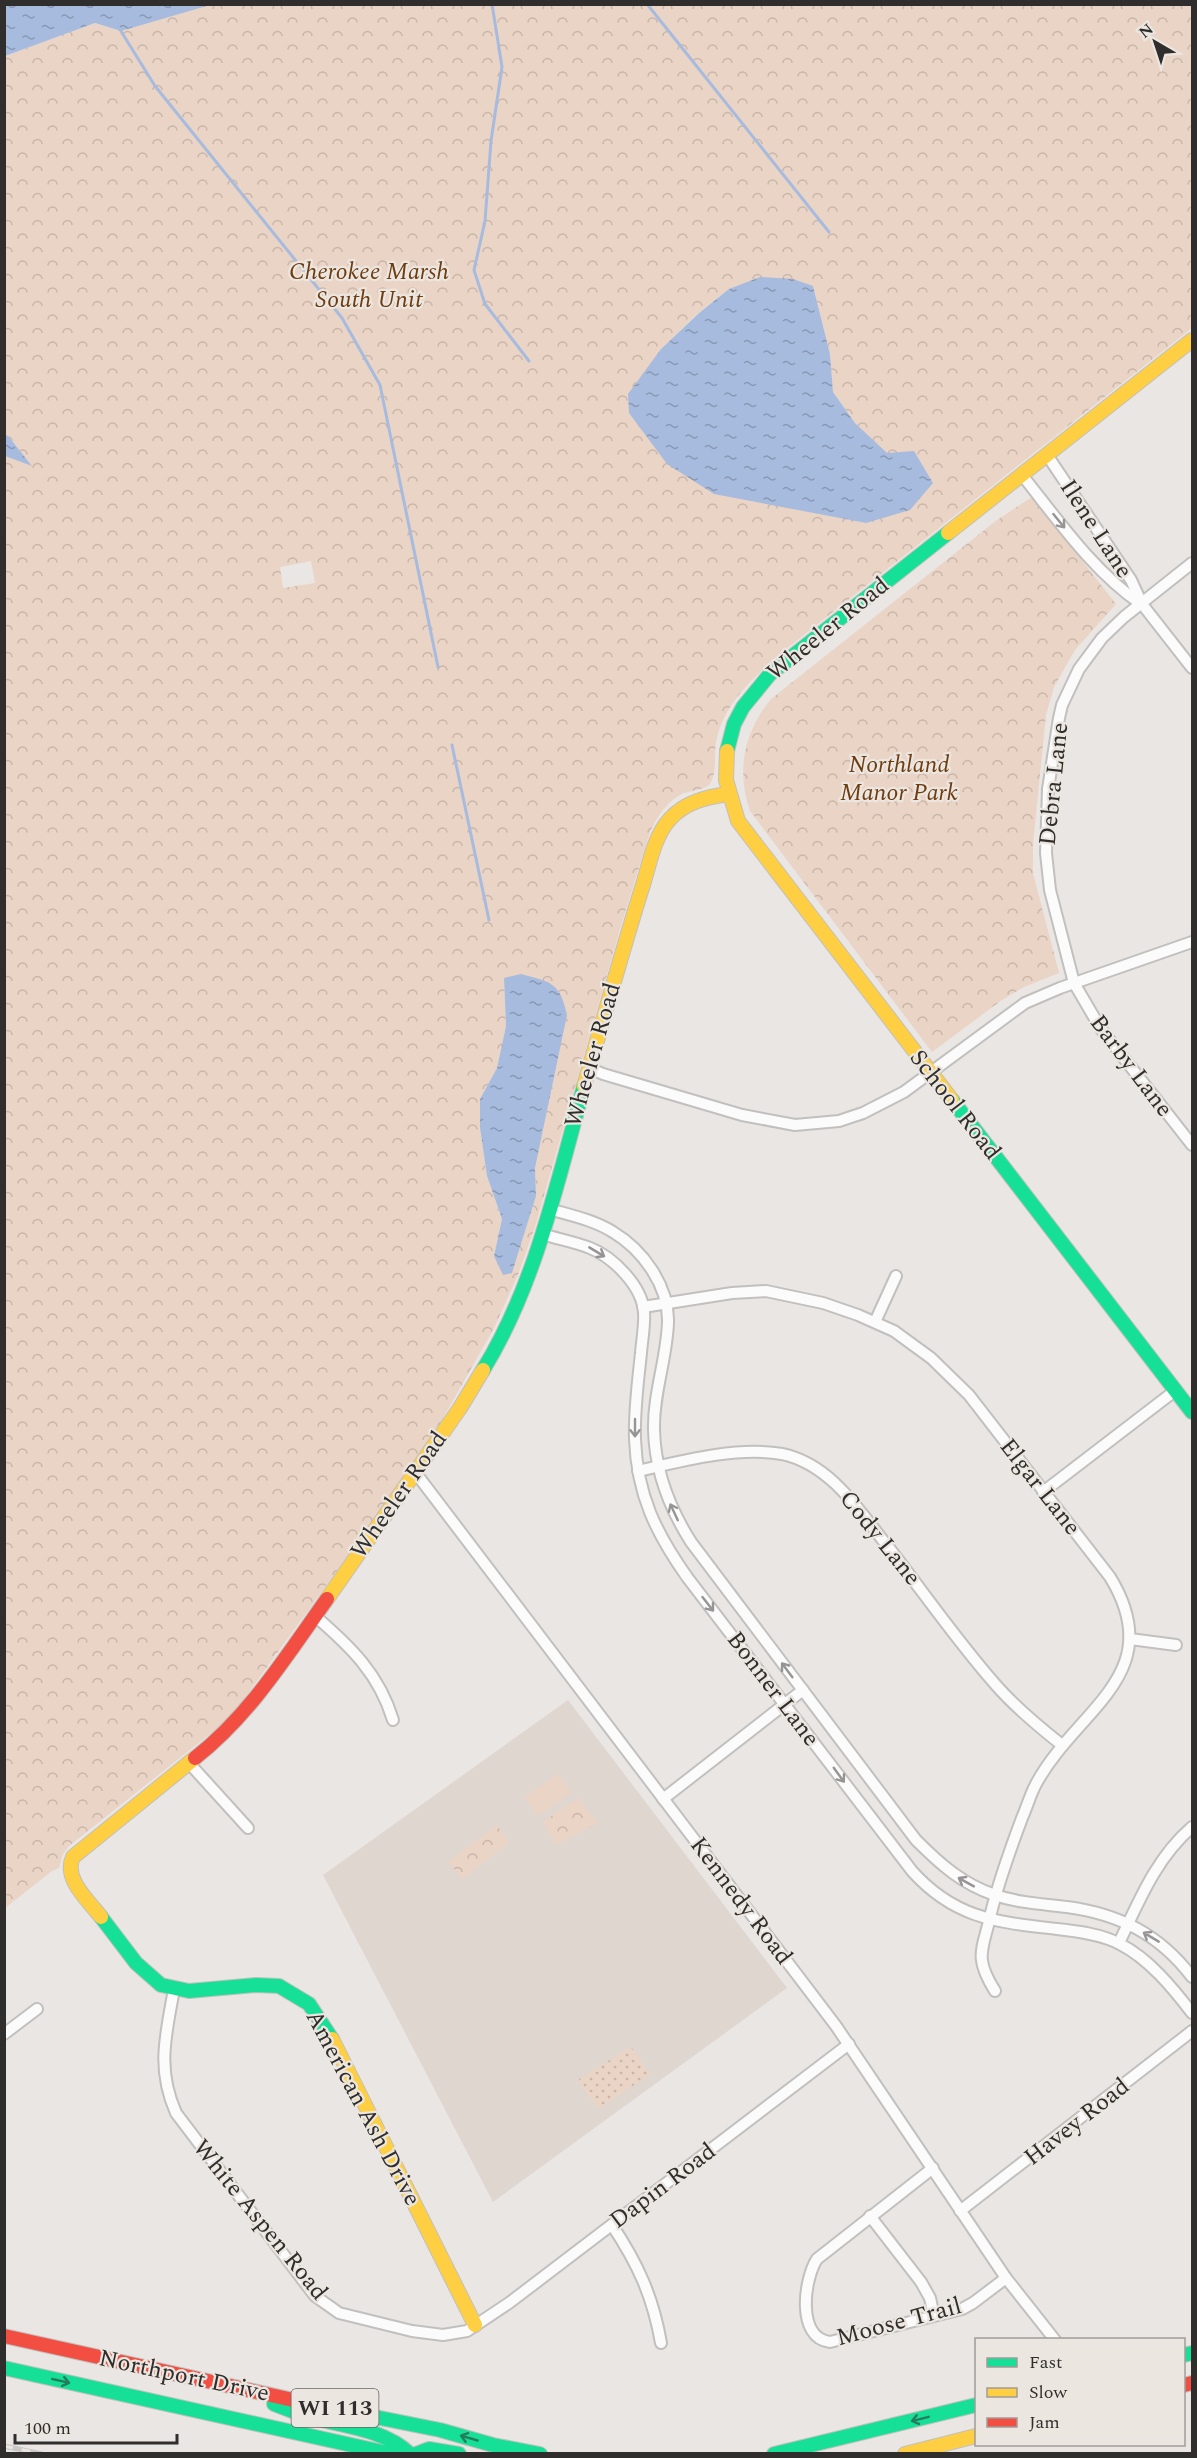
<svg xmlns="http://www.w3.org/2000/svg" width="1197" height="2458" viewBox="0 0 1197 2458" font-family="Spectral,serif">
<defs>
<pattern id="park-crowns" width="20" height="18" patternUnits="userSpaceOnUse" patternTransform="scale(1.5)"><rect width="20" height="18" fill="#ead4c5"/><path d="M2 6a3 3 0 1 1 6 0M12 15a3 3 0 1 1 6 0" fill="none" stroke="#c9b6a9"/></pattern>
<pattern id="garden-dots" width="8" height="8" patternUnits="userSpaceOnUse" patternTransform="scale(1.5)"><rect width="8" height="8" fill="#ead4c5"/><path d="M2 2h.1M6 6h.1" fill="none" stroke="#c9b6a9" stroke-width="1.8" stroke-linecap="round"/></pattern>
<pattern id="water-ripples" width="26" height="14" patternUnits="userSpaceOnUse" patternTransform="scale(1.5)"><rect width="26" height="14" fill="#a7bbde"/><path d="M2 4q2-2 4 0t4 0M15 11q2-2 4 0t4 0" fill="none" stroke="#8898b4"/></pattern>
</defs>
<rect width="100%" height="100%" fill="#e9e6e4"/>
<path fill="#dfd6d0" d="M568,1700l219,288 -294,214 -170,-327z"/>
<path fill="#ead4c5" d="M558,1774l13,19 -33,23 -14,-19z"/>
<g fill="url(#park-crowns)" fill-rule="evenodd">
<path d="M210,4l982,1v323l-416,329c-26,24 -53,49 -60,85 -2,12 1,29 -5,40 -5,9 -21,8 -29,12 -16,8 -25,23 -32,38l-29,94 -86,301 -17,48 -24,53 -66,117 -187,258 -21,23 -151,120 -6,8 -4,14 -7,3 -47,37v-1452l26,9 -22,-28 -4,-3v-378l90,-33 26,8zM813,286l17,68 3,38 22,31 32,31 -21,69 -70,-14 -135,-160 36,-35 32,-25zM311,561l4,22 -32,5 -3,-21zM504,978l54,76 -23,114 1,28 -24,77 -18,-17 8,-37 -15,-43 -7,-48v-29l17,-31 9,-42z"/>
<path d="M1032,497l84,107 -41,46 -21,37 -8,28 -13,129v29l26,100 -35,14 -22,13 -70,52 -182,-241c-14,-41 -6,-79 21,-112l226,-179z"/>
<path d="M578,1798l20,25 -42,22 -13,-23z"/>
<path d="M497,1825l12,18 -47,36 -14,-17z"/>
</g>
<path fill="url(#garden-dots)" d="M631,2047l19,27 -51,35 -20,-26v-4z"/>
<g fill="url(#water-ripples)">
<path d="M4,5l1,-1 205,1 -89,26 -26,-8 -90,33z"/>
<path d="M760,277l33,2 20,7 17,68 3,38 22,31 32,30 27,-2 19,32 -23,27 -44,13 -152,-29 -47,-30 -38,-51 -1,-19 33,-45 38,-36 30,-24z"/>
<path d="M5,434l4,3 23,29 -27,-10z"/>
<path d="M521,974c30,8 39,8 46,41l-32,153 1,28 -24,77 -9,2 -9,-19 8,-37 -15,-43 -7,-48v-29l17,-31 9,-42 -2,-48z"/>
</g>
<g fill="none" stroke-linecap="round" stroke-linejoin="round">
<g stroke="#a7bbde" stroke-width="3">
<path d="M492,4l10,63 -11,74 -6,80 -11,49 11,34 44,57"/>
<path d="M647,4l182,228"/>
<path d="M119,28l36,58 187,232 38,67 58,282"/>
<path d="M452,745l37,175"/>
</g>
<defs>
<g id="street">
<path d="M1047,455l84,125 11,24 50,64"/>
<path d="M1022,475c36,45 71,96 119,129"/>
<path d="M1192,563l-68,54 -22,21 -23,31 -17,36 -3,13 -11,71 -2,64 4,37 24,93 27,46 91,116"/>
<path d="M589,1068l14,6 139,41 53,10 44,-4 24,-8 41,-21 121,-89 35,-15 132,-46"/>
<path d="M549,1209c21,6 45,11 64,23 30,18 56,54 55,90 -1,36 -15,72 -14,108 1,40 16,79 37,112l225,298c24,24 46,44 79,55 23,8 48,9 72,12 53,7 93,28 125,70"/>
<path d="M542,1234c16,5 33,8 48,14 23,9 52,38 54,64 1,13 -2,28 -3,41 -3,29 -7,57 -6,86 2,56 21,94 52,138l225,294c43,48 85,51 145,58 20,2 44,5 63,15 29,15 52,43 72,69"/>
<path d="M643,1307l89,-14 34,-2 57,12 35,12 36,16 37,27 38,37 141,182c60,98 -34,132 -74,207 -6,11 -9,23 -14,34 -12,32 -23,62 -31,95 -8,37 -18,43 4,78"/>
<path d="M875,1322l21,-46"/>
<path d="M638,1471c43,-10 100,-25 144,-17 49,10 78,58 107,94 35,45 68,93 106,136 20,23 44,43 67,61"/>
<path d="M415,1472l421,554 170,252 49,62"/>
<path d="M1043,1492l133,-102"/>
<path d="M315,1616c36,31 64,58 78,104"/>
<path d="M1130,1639l46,6"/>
<path d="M189,1763l59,65"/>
<path d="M663,1799l140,-109"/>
<path d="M1119,1943c20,-42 37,-85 73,-116"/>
<path d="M174,1989c-8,46 -18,79 2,124l139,183 24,17 73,18 31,4 24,-4 42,-28 340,-259"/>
<path d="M4,2034l33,-25"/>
<path d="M933,2168l-116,91c-13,20 -21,79 13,83l132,-33 11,-6 33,-25"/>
<path d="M960,2211l232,-180"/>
<path d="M870,2216l51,66 9,16 4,18"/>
<path d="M612,2225c26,39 41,72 49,118"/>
</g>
<g id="fast">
<path d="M727,751l7,-27 9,-17 27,-33 178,-141"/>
<path d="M952,1100l240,312"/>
<path d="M483,1370c53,-86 74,-188 101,-284"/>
<path d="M101,1917l35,46 25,22 28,6 67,-6 23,1 30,18 23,35"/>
<path d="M1184,2355l8,-2"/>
<path d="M4,2368l388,86"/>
<path d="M274,2404c12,4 23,10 35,13 34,9 75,12 101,37"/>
<path d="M325,2407l115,23 53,15 47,9"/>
<path d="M416,2454l13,-5 30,5"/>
<path d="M774,2454l202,-49"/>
</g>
<g id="slow">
<path d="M948,533l244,-193"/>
<path d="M727,751l-1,29 12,41 214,279"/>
<path d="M584,1086c19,-65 37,-131 57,-195 8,-23 12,-54 29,-72 15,-17 37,-22 58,-25"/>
<path d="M327,1599l133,-191 23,-38"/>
<path d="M101,1917c-13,-17 -38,-38 -28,-60l122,-99"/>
<path d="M332,2039l143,286"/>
<path d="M905,2454l71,-18"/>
</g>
<g id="jam">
<path d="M195,1758c55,-43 92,-103 132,-159"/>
<path d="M4,2336l321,71"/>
<path d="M1184,2385l8,-2"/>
</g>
</defs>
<use href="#street" stroke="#c2c0be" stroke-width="14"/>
<use href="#fast" stroke="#c2c0be" stroke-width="16"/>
<use href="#slow" stroke="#c2c0be" stroke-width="16"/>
<use href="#jam" stroke="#c2c0be" stroke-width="16"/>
<use href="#street" stroke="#fcfbfb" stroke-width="10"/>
<use href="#fast" stroke="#16e098" stroke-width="14"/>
<use href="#slow" stroke="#ffcf43" stroke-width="14"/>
<use href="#jam" stroke="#f24e42" stroke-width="14"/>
<defs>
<path id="rail" d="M4,2446l38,8"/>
</defs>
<use href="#rail" stroke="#c9c7c7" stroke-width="5"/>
<use href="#rail" stroke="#ece6e1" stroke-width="3" stroke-dasharray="9" stroke-linecap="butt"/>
</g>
<defs><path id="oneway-shaft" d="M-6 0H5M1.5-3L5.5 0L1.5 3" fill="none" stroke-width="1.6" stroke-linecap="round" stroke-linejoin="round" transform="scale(1.5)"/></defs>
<g stroke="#969494">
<use href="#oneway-shaft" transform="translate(1059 521) rotate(51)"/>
<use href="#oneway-shaft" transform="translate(597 1252) rotate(31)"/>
<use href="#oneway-shaft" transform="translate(635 1428) rotate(90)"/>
<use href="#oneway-shaft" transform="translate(674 1512) rotate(-115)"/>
<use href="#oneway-shaft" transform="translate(708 1604) rotate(52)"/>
<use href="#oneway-shaft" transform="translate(787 1670) rotate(-127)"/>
<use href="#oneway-shaft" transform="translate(839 1775) rotate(54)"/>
<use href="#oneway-shaft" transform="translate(966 1882) rotate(-151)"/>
<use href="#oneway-shaft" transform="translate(1151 1937) rotate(-149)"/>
</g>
<g stroke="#247e5d">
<use href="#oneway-shaft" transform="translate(61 2381) rotate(13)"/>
<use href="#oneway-shaft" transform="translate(920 2419) rotate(166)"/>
<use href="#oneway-shaft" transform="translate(469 2438) rotate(-164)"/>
</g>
<g text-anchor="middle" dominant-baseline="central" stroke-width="4.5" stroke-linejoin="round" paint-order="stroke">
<rect fill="#ece6e1" stroke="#686562" stroke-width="1.5" x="291.5" y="2389" width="87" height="38" rx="4.5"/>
<g font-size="22" font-weight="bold" fill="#302e2c">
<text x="335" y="2408">WI 113</text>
</g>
<g font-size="24" font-style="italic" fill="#6f3c10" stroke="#ece6e1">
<text x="369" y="272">Cherokee Marsh<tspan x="369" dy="28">South Unit</tspan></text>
<text x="899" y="765">Northland<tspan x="899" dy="28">Manor Park</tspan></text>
</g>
<g font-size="24" fill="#302e2c" stroke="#ece6e1">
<text transform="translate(1096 529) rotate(57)">Ilene Lane</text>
<text transform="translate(828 629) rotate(-39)">Wheeler Road</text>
<text transform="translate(1054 784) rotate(-84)">Debra Lane</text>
<text transform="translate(593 1055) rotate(-74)">Wheeler Road</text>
<text transform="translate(1131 1066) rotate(53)">Barby Lane</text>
<text transform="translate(955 1105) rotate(52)">School Road</text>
<text transform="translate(1040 1487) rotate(52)">Elgar Lane</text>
<text transform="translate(399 1495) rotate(-55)">Wheeler Road</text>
<text transform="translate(880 1538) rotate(51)">Cody Lane</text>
<text transform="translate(773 1689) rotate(53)">Bonner Lane</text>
<text transform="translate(741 1901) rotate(53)">Kennedy Road</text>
<text transform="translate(363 2108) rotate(62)">American Ash Drive</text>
<text transform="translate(1077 2122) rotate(-38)">Havey Road</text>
<text transform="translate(663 2186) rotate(-37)">Dapin Road</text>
<text transform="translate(260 2220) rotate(51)">White Aspen Road</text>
<text transform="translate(899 2322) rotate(-15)">Moose Trail</text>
<text transform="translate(184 2376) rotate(12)">Northport Drive</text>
</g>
</g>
<rect width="1197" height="2458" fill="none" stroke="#302e2c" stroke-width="12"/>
<rect x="975" y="2338" width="210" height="108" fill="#ece6e1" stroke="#a19c99" stroke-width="1.5"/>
<rect x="987" y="2358" width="30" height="9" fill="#16e098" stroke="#a19c99" stroke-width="1.5"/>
<text x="1029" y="2368" font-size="18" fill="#302e2c">Fast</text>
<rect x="987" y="2388" width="30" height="9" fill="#ffcf43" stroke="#a19c99" stroke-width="1.5"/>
<text x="1029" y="2398" font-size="18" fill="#302e2c">Slow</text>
<rect x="987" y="2418" width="30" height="9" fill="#f24e42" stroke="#a19c99" stroke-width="1.5"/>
<text x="1029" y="2428" font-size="18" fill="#302e2c">Jam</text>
<g transform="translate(1155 42) rotate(321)" stroke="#ece6e1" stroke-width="4.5" paint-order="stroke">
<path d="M0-4.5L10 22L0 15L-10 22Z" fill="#302e2c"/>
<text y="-9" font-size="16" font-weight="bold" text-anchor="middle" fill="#302e2c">N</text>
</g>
<path d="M15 2434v9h162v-9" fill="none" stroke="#302e2c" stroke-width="3"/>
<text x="24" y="2434" font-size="18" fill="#302e2c" stroke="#ece6e1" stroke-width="4.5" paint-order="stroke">100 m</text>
</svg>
